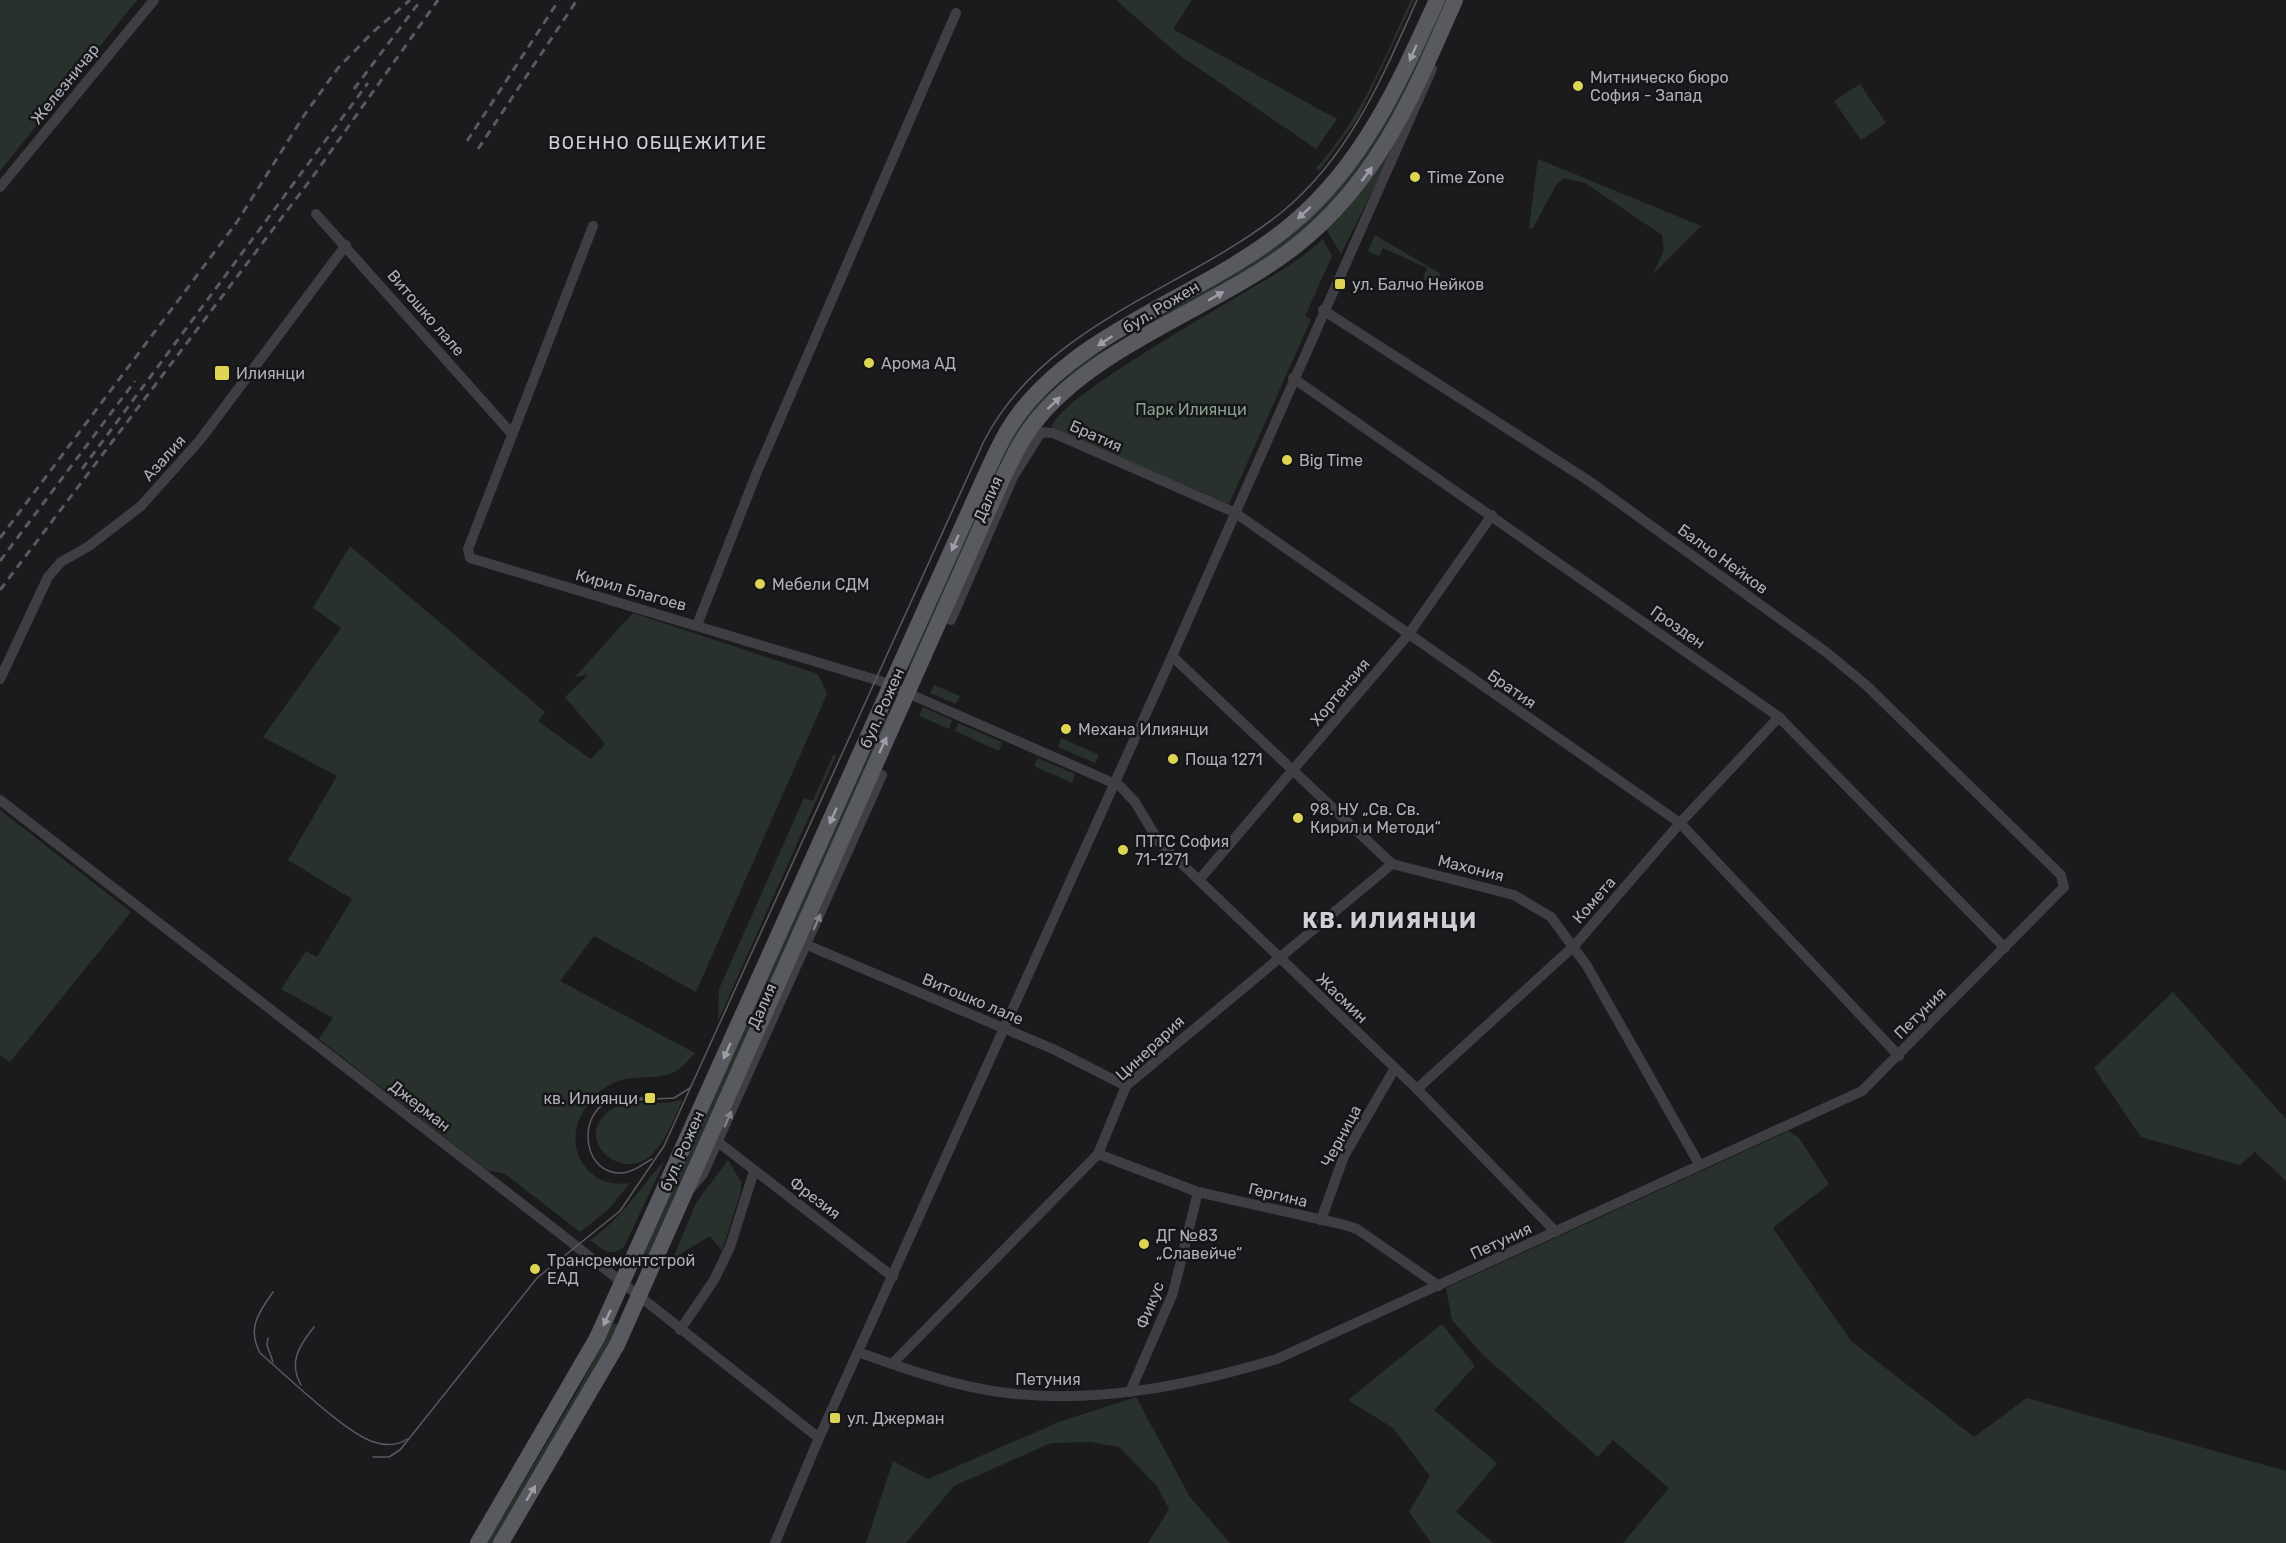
<svg xmlns="http://www.w3.org/2000/svg" width="2286" height="1543" viewBox="0 0 2286 1543" font-family="Rubik,sans-serif">
<rect width="100%" height="100%" fill="#1b1b1d"/>
<g fill="#29312d">
<path d="M0,0h137l-137,171z"/>
<path d="M1116,0h76l-19,29 164,90 -21,30 -138,-95z"/>
<path d="M1411,0h3l-56,118 -39,53 -3,-3c44,-48 68,-109 95,-168z"/>
<path d="M1442,0h7c-28,59 -52,124 -93,176 -20,27 -48,49 -73,71l-238,155 -134,266 -5,-2 69,-155 43,-86 24,-26 40,-36 158,-94 68,-51z"/>
<path d="M1860,84l26,39 -25,17 -27,-39z"/>
<path d="M1395,139l2,2 -56,113 -15,-25 36,-38z"/>
<path d="M1538,159l163,67 -48,48 11,-24 -2,-15 -77,-52 -22,-5 -7,7 -23,43h-4z"/>
<path d="M1375,235l66,39 -5,10 -13,-5 4,-11 -44,-20 -4,8 -11,-5z"/>
<path d="M1323,239l9,17 -27,60 6,3 -82,185 -177,-76c1,-30 205,-140 239,-164 11,-7 22,-16 32,-25z"/>
<path d="M350,546l195,166 -7,9 53,38 14,-15 -40,-47 23,-22 -13,2 58,-64 185,61 9,20 -131,298 -102,-56 -34,45 135,72c-7,8 -15,17 -25,21 -15,5 -30,2 -45,5 -41,9 -69,65 -33,95 11,9 24,11 38,9l-22,27 -28,22 -75,-58 -18,-4 -168,-131 14,-21 -52,-29 25,-38 11,6 35,-58 -64,-39 49,-84 -74,-39 78,-109 -28,-20z"/>
<path d="M934,685l26,11 -4,8 -26,-11z"/>
<path d="M923,707l29,13 -3,9 -30,-13z"/>
<path d="M885,712l5,2 -246,550 -4,-2z"/>
<path d="M958,723l44,19 -3,9 -44,-20z"/>
<path d="M1061,738l38,17 -4,8 -37,-16z"/>
<path d="M833,755l3,1 -118,265 1,-32 85,-191 9,3z"/>
<path d="M1038,758l37,16 -3,9 -38,-17z"/>
<path d="M0,810l131,102 -121,150 -10,-7z"/>
<path d="M2173,992l113,127v62l-31,-29 -15,13 -99,-28 -47,-69z"/>
<path d="M683,1099c-8,17 -15,37 -28,52 -30,36 -83,-11 -47,-39 22,-17 52,-3 75,-13z"/>
<path d="M1789,1131l10,7 30,46 -56,44 78,113 123,96 53,-39 259,73v72h-663l46,-55 -56,-48 -15,17 -115,-102 -31,-35 -6,-32z"/>
<path d="M665,1160l-41,87c-14,11 -22,2 -34,-7 32,-21 50,-53 75,-80z"/>
<path d="M728,1160l13,22v9l-19,60 -12,-15 -27,16 -16,21 29,-70z"/>
<path d="M613,1323l5,2 -31,60 -94,158h-6l91,-153z"/>
<path d="M1442,1324l33,42 -41,44 63,53 -41,49 37,31h-62l-22,-31 21,-36 -37,-48 -45,-28z"/>
<path d="M1136,1397l54,100 40,46h-82l21,-34 -12,-23 -38,-39 -29,-5 -39,1 -97,43 -48,57h-40l27,-82 35,18 131,-57z"/>
</g>
<g fill="none" stroke-linecap="round" stroke-linejoin="round">
<g stroke="#3f3e43" stroke-width="10">
<path d="M0,187l154,-187"/>
<path d="M316,214l196,220"/>
<path d="M593,226l-125,323 2,9 410,123 240,105 15,16 24,40 258,247 139,143"/>
<path d="M1293,378l486,339 226,231"/>
<path d="M951,620l62,-143 28,-45 12,1 181,79 446,311 219,233"/>
<path d="M697,625l60,-153 199,-459"/>
<path d="M1172,656l220,208 122,31 37,22 36,49 112,198"/>
<path d="M0,679l48,-102 13,-15 28,-16 52,-40 59,-66 146,-195"/>
<path d="M0,800l557,431 262,207"/>
<path d="M1199,880l209,-245 84,-120"/>
<path d="M807,945l246,104 73,37"/>
<path d="M1417,1089l157,-143 106,-123 99,-106"/>
<path d="M718,1142l175,135"/>
<path d="M1098,1154l100,38 147,33 12,4 82,57"/>
<path d="M691,1188l12,-14 179,-399"/>
<path d="M1321,1220l23,-64 51,-88"/>
<path d="M680,1330l34,-50 16,-33 24,-76"/>
<path d="M858,1352c48,17 98,35 149,41 90,11 184,-8 270,-34l585,-268 202,-204 -3,-12 -195,-190 -40,-33 -237,-171 -266,-171"/>
<path d="M892,1364l206,-210 28,-68 266,-222"/>
<path d="M1130,1392l43,-99 25,-101"/>
<path d="M775,1543l44,-105 353,-782 260,-587"/>
</g>
<g stroke="#595960" stroke-width="16">
<path d="M478,1543l119,-205 389,-864c10,-22 20,-44 35,-63 70,-88 189,-117 272,-188 71,-60 106,-140 144,-223"/>
<path d="M501,1543l116,-198 384,-863c9,-19 18,-39 31,-56 61,-82 186,-118 265,-181 82,-65 117,-152 158,-245"/>
</g>
<g stroke="#5a5960" stroke-width="1.5">
<path d="M645,1098c-12,0 -27,-1 -38,4 -31,16 -23,74 16,71 11,-1 20,-9 29,-14"/>
<path d="M636,1100l38,-2 16,-10"/>
<path d="M273,1292c-15,21 -26,37 -13,61 27,23 81,76 111,88 11,4 25,6 36,-2"/>
<path d="M268,1338l-1,7 6,17"/>
<path d="M301,1385c-13,-23 -2,-39 13,-58"/>
<path d="M373,1457h16l11,-7 137,-172 83,-67 44,-65 320,-705c62,-119 199,-150 298,-229 68,-56 100,-134 135,-212"/>
</g>
<g stroke="#5a5960" stroke-width="3" stroke-dasharray="8 6" stroke-linecap="butt">
<path d="M354,89l67,-89"/>
<path d="M467,141l92,-141"/>
<path d="M478,149l99,-149"/>
<path d="M82,469l286,-386"/>
<path d="M0,538l237,-316 68,-108 33,-46 34,-35 38,-33"/>
<path d="M0,561l135,-180"/>
<path d="M0,590l314,-415 124,-175"/>
</g>
</g>
<defs><path id="oneway-solid" d="M-6-.8H1V-3.2L6.5 0L1 3.2V.8H-6Z" transform="scale(1.5)"/></defs>
<g fill="#9e9ea8">
<use href="#oneway-solid" transform="translate(1413 53) rotate(114)"/>
<use href="#oneway-solid" transform="translate(1367 174) rotate(-53)"/>
<use href="#oneway-solid" transform="translate(1304 213) rotate(138)"/>
<use href="#oneway-solid" transform="translate(1216 296) rotate(-30)"/>
<use href="#oneway-solid" transform="translate(1105 341) rotate(147)"/>
<use href="#oneway-solid" transform="translate(1054 403) rotate(-43)"/>
<use href="#oneway-solid" transform="translate(955 543) rotate(114)"/>
<use href="#oneway-solid" transform="translate(883 745) rotate(-65)"/>
<use href="#oneway-solid" transform="translate(833 816) rotate(114)"/>
<use href="#oneway-solid" transform="translate(727 1051) rotate(114)"/>
<use href="#oneway-solid" transform="translate(607 1318) rotate(115)"/>
<use href="#oneway-solid" transform="translate(531 1493) rotate(-59)"/>
</g>
<g fill="#82828a">
<use href="#oneway-solid" transform="translate(817 922) rotate(-66)"/>
<use href="#oneway-solid" transform="translate(728 1119) rotate(-66)"/>
</g>
<g fill="#ddd553" stroke="#161618" stroke-width="2">
<circle cx="1578" cy="86" r="6"/>
<circle cx="1415" cy="177" r="6"/>
<rect x="1334" y="278" width="12" height="12" rx="3"/>
<circle cx="869" cy="363" r="6"/>
<rect x="214" y="365" width="16" height="16" rx="3"/>
<circle cx="1287" cy="460" r="6"/>
<circle cx="760" cy="584" r="6"/>
<circle cx="1066" cy="729" r="6"/>
<circle cx="1173" cy="759" r="6"/>
<circle cx="1298" cy="818" r="6"/>
<circle cx="1123" cy="850" r="6"/>
<rect x="644" y="1092" width="12" height="12" rx="3"/>
<circle cx="1144" cy="1244" r="6"/>
<circle cx="535" cy="1269" r="6"/>
<rect x="829" y="1412" width="12" height="12" rx="3"/>
</g>
<g text-anchor="middle" dominant-baseline="central" stroke-width="5" stroke-linejoin="round" paint-order="stroke">
<g font-size="16" fill="#afafba" stroke="#161618" text-anchor="start">
<text x="1590" y="77">Митническо бюро<tspan x="1590" dy="18">София - Запад</tspan></text>
<text x="1427" y="177">Time Zone</text>
<text x="1352" y="284">ул. Балчо Нейков</text>
<text x="881" y="363">Арома АД</text>
<text x="236" y="373">Илиянци</text>
<text x="1299" y="460">Big Time</text>
<text x="772" y="584">Мебели СДМ</text>
<text x="1078" y="729">Механа Илиянци</text>
<text x="1185" y="759">Поща 1271</text>
<text x="1310" y="809">98. НУ „Св. Св.<tspan x="1310" dy="18">Кирил и Методи“</tspan></text>
<text x="1135" y="841">ПТТС София<tspan x="1135" dy="18">71-1271</tspan></text>
<text x="638" y="1098" text-anchor="end">кв. Илиянци</text>
<text x="1156" y="1235">ДГ №83<tspan x="1156" dy="18">„Славейче“</tspan></text>
<text x="547" y="1260">Трансремонтстрой<tspan x="547" dy="18">ЕАД</tspan></text>
<text x="847" y="1418">ул. Джерман</text>
</g>
<g font-size="16" fill="#afafba" stroke="#161618">
<text transform="translate(65 84) rotate(-51)">Железничар</text>
<text transform="translate(1161 307) rotate(-31)">бул. Рожен</text>
<text transform="translate(426 313) rotate(49)">Витошко лале</text>
<text transform="translate(1096 436) rotate(24)">Братия</text>
<text transform="translate(164 458) rotate(-48)">Азалия</text>
<text transform="translate(988 499) rotate(-66)">Далия</text>
<text transform="translate(1723 559) rotate(36)">Балчо Нейков</text>
<text transform="translate(631 590) rotate(16)">Кирил Благоев</text>
<text transform="translate(1678 627) rotate(35)">Грозден</text>
<text transform="translate(1512 689) rotate(35)">Братия</text>
<text transform="translate(1340 692) rotate(-50)">Хортензия</text>
<text transform="translate(882 708) rotate(-66)">бул. Рожен</text>
<text transform="translate(1471 868) rotate(14)">Махония</text>
<text transform="translate(1594 900) rotate(-49)">Комета</text>
<text transform="translate(1342 998) rotate(44)">Жасмин</text>
<text transform="translate(973 999) rotate(23)">Витошко лале</text>
<text transform="translate(762 1006) rotate(-66)">Далия</text>
<text transform="translate(1920 1013) rotate(-45)">Петуния</text>
<text transform="translate(1150 1048) rotate(-43)">Цинерария</text>
<text transform="translate(420 1106) rotate(38)">Джерман</text>
<text transform="translate(1341 1136) rotate(-62)">Черница</text>
<text transform="translate(682 1151) rotate(-66)">бул. Рожен</text>
<text transform="translate(1278 1195) rotate(13)">Гергина</text>
<text transform="translate(815 1198) rotate(37)">Фрезия</text>
<text transform="translate(1501 1241) rotate(-25)">Петуния</text>
<text transform="translate(1150 1305) rotate(-68)">Фикус</text>
<text x="1048" y="1379">Петуния</text>
</g>
<g font-size="16" fill="#89a391" stroke="#161618">
<text x="1191" y="409">Парк Илиянци</text>
</g>
<g font-size="18" letter-spacing="1.5" fill="#cfcfd7" stroke="#161618">
<text x="658" y="143">ВОЕННО ОБЩЕЖИТИЕ</text>
</g>
<g font-size="22" font-weight="bold" letter-spacing="1.5" fill="#cfcfd7" stroke="#161618">
<text x="1390" y="920">КВ. ИЛИЯНЦИ</text>
</g>
</g>
</svg>
